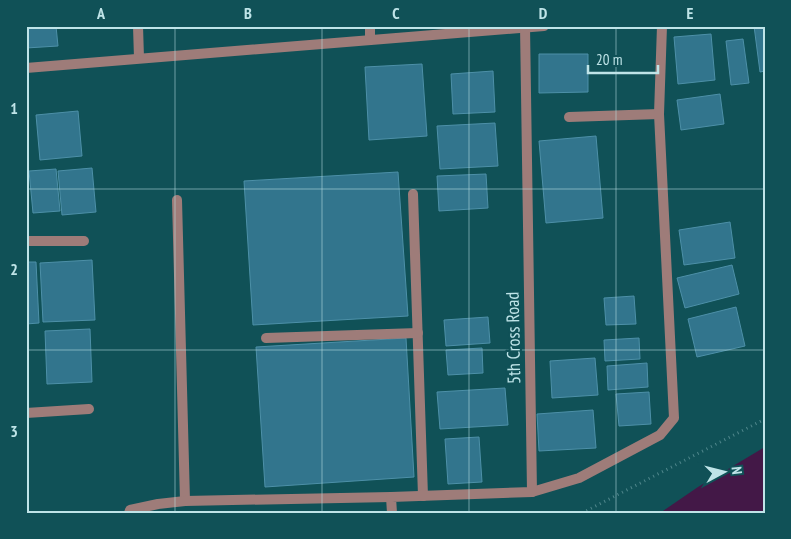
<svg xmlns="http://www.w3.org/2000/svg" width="791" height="539" viewBox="0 0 791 539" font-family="'PT Sans Narrow',sans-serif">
<rect width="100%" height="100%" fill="#105157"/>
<path fill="#431847" d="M765,447v66h-105l38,-26z"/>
<g fill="#32758d" stroke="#4d90a8">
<path d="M26,26h30l2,20 -32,2z"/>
<path d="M754,26h11v45l-5,1z"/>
<path d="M711,34l4,46 -37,4 -4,-47z"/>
<path d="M743,39l6,44 -18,2 -5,-44z"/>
<path d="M539,54h49v38l-49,1z"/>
<path d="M422,64l5,72 -58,4 -4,-73z"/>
<path d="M493,71l2,41 -42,2 -2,-40z"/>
<path d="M720,94l4,30 -43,6 -4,-30z"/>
<path d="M78,111l4,45 -42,4 -4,-45z"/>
<path d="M495,123l3,43 -58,3 -3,-43z"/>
<path d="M596,136l7,82 -57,5 -7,-82z"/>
<path d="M92,168l4,44 -34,3 -4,-44z"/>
<path d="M56,169l4,42 -27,2 -4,-42z"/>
<path d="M398,172l10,144 -155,9 -9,-144z"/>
<path d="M486,174l2,34 -49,3 -2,-35z"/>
<path d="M730,222l5,36 -51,7 -5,-35z"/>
<path d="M92,260l3,60 -52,2 -3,-59z"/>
<path d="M26,262h10l3,61 -13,1z"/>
<path d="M732,265l7,29 -54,14 -8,-30z"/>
<path d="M634,296l2,28 -30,1 -2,-27z"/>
<path d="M736,307l9,39 -48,11 -9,-38z"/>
<path d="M488,317l2,26 -44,3 -2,-26z"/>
<path d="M90,329l2,53 -45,2 -2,-53z"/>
<path d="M406,338l8,139 -149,10 -9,-140z"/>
<path d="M639,338l1,21 -35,2 -1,-21z"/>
<path d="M482,348l1,25 -35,2 -2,-25z"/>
<path d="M595,358l3,37 -46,3 -2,-37z"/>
<path d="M647,363l1,24 -40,3 -1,-24z"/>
<path d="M505,388l3,37 -68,4 -3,-37z"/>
<path d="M649,392l2,32 -32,2 -3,-32z"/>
<path d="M593,410l3,38 -57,3 -2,-37z"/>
<path d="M479,437l3,45 -34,2 -3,-45z"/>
</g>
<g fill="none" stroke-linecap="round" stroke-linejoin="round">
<path stroke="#50878c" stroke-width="3" stroke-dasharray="1 4" stroke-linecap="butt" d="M582,513l183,-94"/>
<g stroke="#9e7c79" stroke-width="10">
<path d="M413,194l10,302"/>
<path d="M266,338l152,-5"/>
</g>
<g stroke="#9e7c79" stroke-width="10">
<path d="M138,26l1,32"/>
<path d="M370,26v14"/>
<path d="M26,68l518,-42"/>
<path d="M569,117l90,-3"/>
<path d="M177,200l8,301"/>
<path d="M26,241h58"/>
<path d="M26,413l63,-4"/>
<path d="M532,492l47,-14 81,-43 14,-17 -15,-304 3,-88"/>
<path d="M129,513l1,-3 28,-6 27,-3 206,-4"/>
<path d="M392,513l-1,-16 141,-5 -7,-466"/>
</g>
</g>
<path fill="none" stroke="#bfe4e8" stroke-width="1" stroke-opacity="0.55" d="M175,26v487M322,26v487M469,26v487M616,26v487M26,189h739M26,350h739"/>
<g text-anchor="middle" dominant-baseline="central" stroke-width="4.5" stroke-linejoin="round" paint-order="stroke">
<g font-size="18" fill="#bfe4e8" stroke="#105157">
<text transform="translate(513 338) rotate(-91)">5th Cross Road</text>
</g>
</g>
<rect width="791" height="539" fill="none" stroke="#105157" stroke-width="55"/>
<g transform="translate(724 472) rotate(83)" stroke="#105157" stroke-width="4" paint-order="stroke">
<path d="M0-4L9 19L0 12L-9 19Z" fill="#bfe4e8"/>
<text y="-8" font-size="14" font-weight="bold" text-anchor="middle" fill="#bfe4e8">N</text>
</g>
<path d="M588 65v8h70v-8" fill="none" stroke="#bfe4e8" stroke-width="2.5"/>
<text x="596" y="65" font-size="15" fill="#bfe4e8" stroke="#105157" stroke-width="4" paint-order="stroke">20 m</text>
<rect x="28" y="28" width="736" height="484" fill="none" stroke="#bfe4e8" stroke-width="2"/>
<g font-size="16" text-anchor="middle" font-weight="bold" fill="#bfe4e8">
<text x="101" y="19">A</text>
<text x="248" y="19">B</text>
<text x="396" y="19">C</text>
<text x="543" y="19">D</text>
<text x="690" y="19">E</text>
<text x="14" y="114">1</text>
<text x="14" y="275">2</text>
<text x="14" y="437">3</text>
</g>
</svg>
